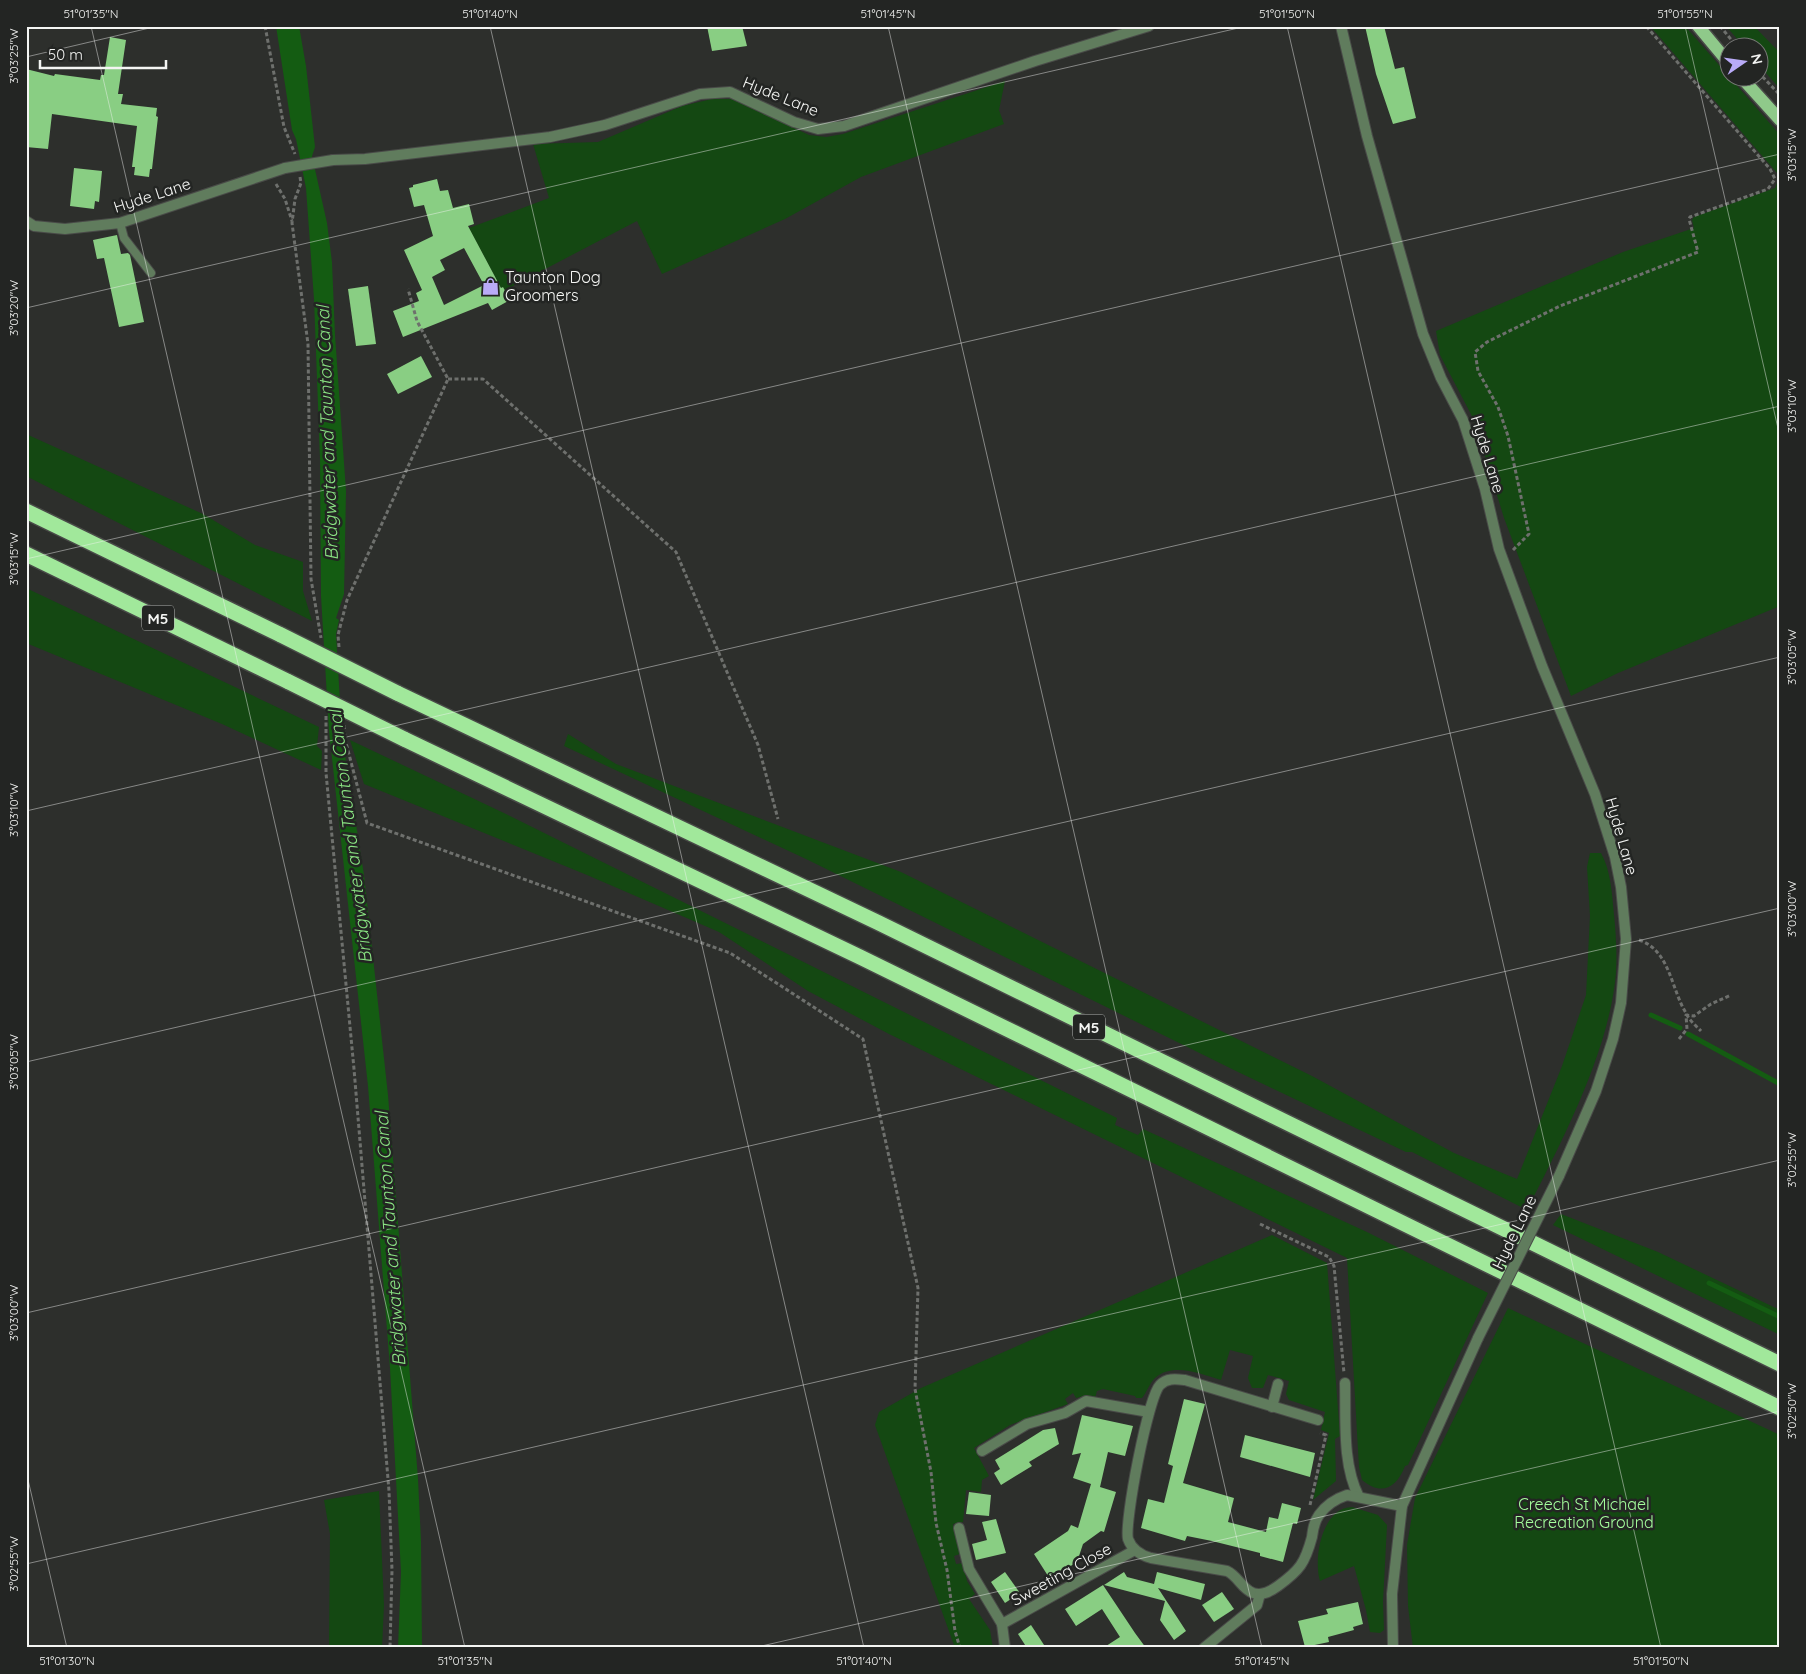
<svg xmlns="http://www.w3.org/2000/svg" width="1806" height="1674" viewBox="0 0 1806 1674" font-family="Quicksand,sans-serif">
<rect width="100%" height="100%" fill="#2d2f2c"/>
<g fill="#144812">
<path d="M1650,26h35l95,109v471l-162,67 -47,23 -67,-178 -30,-98 -34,-65 -4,-24 187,-79 71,-24 -2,-8 2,-3 81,-29 2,-5v-10z"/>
<path d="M1726,26h28l26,27v36l-21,-24 -1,-17 -14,-1z"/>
<path d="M1005,81l-6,29 5,14 -143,53 -76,42 -123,55 -25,-53 -132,69 -2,-3 -2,1 -32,-60 80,-30 -16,-54 65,-2 84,-36 30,-7h20l77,36 17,2 17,-3z"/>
<path d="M26,434l177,80 52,31 48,17v29l9,30 -286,-145z"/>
<path d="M26,588l293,139 -2,19 5,5 -1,19 -99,-46 -196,-81z"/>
<path d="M568,734l48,30 285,108 411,204 142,77 63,26 45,-113 24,-71 4,-79 -3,-49 3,-14h11c10,18 11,41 13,62 2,19 3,38 2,57 -6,78 -54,169 -89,238l-115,-58h-6l-170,-81 -430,-212 -242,-113z"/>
<path d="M350,740l156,74 611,304 -2,7 23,10 5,-6 224,103 121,61 -80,172 -3,1c-8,21 -23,31 -43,14l-3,-13 -12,-209 -458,-224 -81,-43 -89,-59 -132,-57 -223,-91z"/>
<path d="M1561,1214l97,38 122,58v25l-227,-110z"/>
<path d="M1272,1235l55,28 13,173 -5,3 1,42 -23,19 16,-67 -8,-3 4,-18 -36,-12 -3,-6 3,-13 -21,-6 -5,13h-11l-4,-10 5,-22 -23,-6 -9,30c-20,-6 -48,-18 -66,-2 -6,6 -8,14 -13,20h-6l-1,-2 -32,-7 -6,2 -2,7 -11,-2 -8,2 -3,-5 -8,6 3,5 -58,21 -36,23 15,28 -7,4 -1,12 -15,-2 -3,32 -10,2 7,30 -6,2 2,8 7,-1 4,18 8,13 -6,5 21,31 3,18h-38l-80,-223 4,-13 42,-24z"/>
<path d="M1508,1308l272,127v213h-367l-5,-42 -1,-61 8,-47z"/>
<path d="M379,1491l5,114 -2,43h-53l1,-114 -6,-34z"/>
<path d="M1352,1507l26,8 9,10 -4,77 1,28 -4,3 -10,-1 -4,-22 -12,-44 -34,15c-7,-23 2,-73 32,-74z"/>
</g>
<path fill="#145c12" d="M276,26h23l7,40 9,81 -3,9 15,67 5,39 3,73 11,156 -2,103 -8,24 3,2 -3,14 6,102 22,139 24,220 30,384 3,62 1,107h-24l3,-76 -11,-204 -22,-282 -39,-355 -8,-135 -1,-138 -6,-159 -8,-111 -10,-49 -4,-9z"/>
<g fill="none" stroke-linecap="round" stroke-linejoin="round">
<g stroke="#145c12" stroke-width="5">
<path d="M1651,1015l29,13"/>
<path d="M1688,1034l92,50"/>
<path d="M1709,1283l71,34"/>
</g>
</g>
<g fill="#89ce83" fill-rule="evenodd">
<path d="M707,26h35l5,20 -35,5z"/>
<path d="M1365,26h19l11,43 9,-2 12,51 -23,6 -17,-50z"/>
<path d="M110,37l16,3 -8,54h5l-2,10 36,4 -1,8 2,1 -6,52h-2l-1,8 -15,-2 1,-8h-3l5,-41 -85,-12 -4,35 -22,-2v-78l28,7 1,-2 45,6 1,-5h3z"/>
<path d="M74,168l28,3 -3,31 -4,-1 -1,8 -24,-3z"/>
<path d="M437,179l3,12 8,-1 5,18 16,-4 5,20 -6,2 33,62 2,-1 7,13 -18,10 -4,-7 -85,34 -10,-26 26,-10 -3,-8 6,-3 -18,-40 29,-14 -9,-31 -10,2 -5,-19 4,-1v-2zM464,248l20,37 -40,20 -12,-28 13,-7 -5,-10z"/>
<path d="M117,235l4,19 7,-1 2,2 14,67 -25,5 -15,-69 -7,1 -4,-19z"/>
<path d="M368,286l8,58 -20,2 -8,-57z"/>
<path d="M421,356l11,21 -34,17 -11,-20z"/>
<path d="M1184,1399l21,5 -22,79 51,15 -6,24 38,10 3,-15 9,2 4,-16 19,5 -4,16 -4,-1 -10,39 -23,-6v-3l-48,-12 -25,-5 -2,5 -44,-13 7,-29 16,4 9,-37 -5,-2z"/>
<path d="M1082,1415l51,11 -8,30 -17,-4 -8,35 16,5 -12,40 -3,-1 -18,13 -6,18 -27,17 -16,-25 34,-23 3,-6 7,3 13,-44 -18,-6 8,-25 -9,2z"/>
<path d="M1055,1428l4,16 -30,18 3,4 -31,19 -7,-12 6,-4 -5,-9 48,-30z"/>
<path d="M1245,1435l70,18 -5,24 -70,-20z"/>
<path d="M969,1492l22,3 -2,21 -23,-2z"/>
<path d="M996,1519l10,34 -30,7 -4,-16 15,-4 -5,-18z"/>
<path d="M1005,1572l15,21 -15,10 -14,-21z"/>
<path d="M1124,1572l3,5 27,7 3,-12 48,12 -4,16 -43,-12 28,43 -12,9 -14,-20 5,-19 -61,-16z"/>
<path d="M1103,1585l32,48 11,15h-43l17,-11 -18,-28 -26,17 -11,-17z"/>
<path d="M1222,1592l12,17 -20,13 -12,-17z"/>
<path d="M1358,1602l5,22 -10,3 1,3 -26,7 1,5 -24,5 -7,-26 30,-7 -2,-5z"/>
<path d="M1031,1625l15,23h-19l-9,-14z"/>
</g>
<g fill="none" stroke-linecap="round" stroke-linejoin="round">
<defs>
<path id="lane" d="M120,223l4,15 27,35"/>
<g id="street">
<path d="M1341,26l26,110 56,198 18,44 22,42 22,69 14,60 43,117 53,128 20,63 6,30 5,52 -5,64 -8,36 -17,52 -37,85"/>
<path d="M333,160l32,-1 185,-22 55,-12 95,-31 30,-2 64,30 24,7 26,-3 191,-65 114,-35"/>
<path d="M26,221l8,5 31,3 55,-6 165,-55"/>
<path d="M1345,1383c1,37 -3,81 14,114"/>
<path d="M1272,1407l6,-23"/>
<path d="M1318,1420l-133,-40c-10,-1 -18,-2 -25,5 -12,12 -36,138 -32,154 4,11 12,16 23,19l76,13c11,5 15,18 26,22 10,3 18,-2 25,-7 22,-16 27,-23 34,-49 1,-8 2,-15 7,-22 7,-10 16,-16 28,-20l55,11"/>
<path d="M982,1451l45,-27 38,-11 21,-12 63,11"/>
<path d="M959,1528l10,41 33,55 133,-74"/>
<path d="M1002,1624l3,24"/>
<path d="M1204,1648l53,-43 3,-11"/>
<path d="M1393,1648l-1,-54 10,-88 76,-168"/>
</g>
<g id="primary">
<path d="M1698,26l30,36"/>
<path d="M1742,78l38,42"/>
</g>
<g id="highway">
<path d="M26,511l255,124"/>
<path d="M26,554l263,128"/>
<path d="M397,693l482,230 901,441"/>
<path d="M404,739l456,218 920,451"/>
</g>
</defs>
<use href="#lane" stroke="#494b48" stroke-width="10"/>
<use href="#street" stroke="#494b48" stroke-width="12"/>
<use href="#primary" stroke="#494b48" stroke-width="15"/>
<use href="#highway" stroke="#494b48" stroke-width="18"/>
<g stroke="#6e706d" stroke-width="3" stroke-dasharray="4 2.5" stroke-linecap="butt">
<path d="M265,26l19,101 11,27"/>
<path d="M1720,26l18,22"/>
<path d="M1758,72l22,23"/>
<path d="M300,177l1,6 -6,16 -3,24 16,121 3,235 10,59"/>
<path d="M276,184l9,15 7,22"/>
<path d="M448,379h35l193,173 82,193 20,74"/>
<path d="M1513,550l16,-16 -21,-98 -10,-29 -20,-36 -3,-19 12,-10 73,-36 138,-54 -9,-33 1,-2 78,-28 7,-10 -5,-10 -124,-143"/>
<path d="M339,647l-1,-12 9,-35 101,-221 -31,-58 -9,-32"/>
<path d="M326,716v57l28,296 35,422 3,79 -2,78"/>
<path d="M344,725l1,14 22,84 363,130 133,86 55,249 -3,101 16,83 5,51 11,47 8,61 5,17"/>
<path d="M1639,940c31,10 32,49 47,73 3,7 10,13 15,18"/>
<path d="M1679,1039l8,-10 -1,-14 8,1 17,-12 20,-9"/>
<path d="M1260,1224l69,33 5,9 10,107"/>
<path d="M1310,1505l16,-70 -6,-2"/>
</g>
<use href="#lane" stroke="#607c5d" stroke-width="8"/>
<use href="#street" stroke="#607c5d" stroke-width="10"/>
<use href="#primary" stroke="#8fc98a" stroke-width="12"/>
<use href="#highway" stroke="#a1e89b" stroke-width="15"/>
<defs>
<g id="street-bridge">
<path d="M285,168l48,-8"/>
<path d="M1478,1338l81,-162"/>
</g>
<g id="highway-bridge">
<path d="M281,635l116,58"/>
<path d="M289,682l115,57"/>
</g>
</defs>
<use href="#street-bridge" stroke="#494b48" stroke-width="12" stroke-linecap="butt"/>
<use href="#highway-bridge" stroke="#494b48" stroke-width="18" stroke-linecap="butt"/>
<use href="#street-bridge" stroke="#607c5d" stroke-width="10"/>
<use href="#highway-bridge" stroke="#a1e89b" stroke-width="15"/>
</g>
<path fill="none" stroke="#f4f5f3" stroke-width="1" stroke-opacity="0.45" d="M91,26l374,1622M490,26l374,1622M888,26l374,1622M1287,26l374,1622M1685,26l95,411M26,57l132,-31M26,308l1221,-282M26,559l1754,-405M26,811l1754,-405M26,1062l1754,-405M26,1313l1754,-405M26,1471l41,177M26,1564l1754,-404M753,1648l1027,-237"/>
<defs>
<symbol id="shop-bare" viewBox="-9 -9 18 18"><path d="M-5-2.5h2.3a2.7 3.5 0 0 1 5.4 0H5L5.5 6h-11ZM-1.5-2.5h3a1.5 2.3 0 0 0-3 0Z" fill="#b9abf7" stroke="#232523" stroke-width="2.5" paint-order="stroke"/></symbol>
</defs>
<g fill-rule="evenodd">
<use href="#shop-bare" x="478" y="274" width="25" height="25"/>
</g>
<g text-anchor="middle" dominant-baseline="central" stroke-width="5" stroke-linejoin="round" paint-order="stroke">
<g fill="#232523" stroke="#b5b7b5" stroke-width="1">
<rect x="142" y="605.5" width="32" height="25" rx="4"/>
<rect x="1073" y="1014.5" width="32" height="25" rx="4"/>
</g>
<g font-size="15" font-weight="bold" fill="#f4f5f3">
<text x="158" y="618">M5</text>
<text x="1089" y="1027">M5</text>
</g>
<g font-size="16" fill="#f4f5f3" stroke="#232523">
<text transform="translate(781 96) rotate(22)">Hyde Lane</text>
<text transform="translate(152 195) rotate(-18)">Hyde Lane</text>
<text transform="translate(1488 454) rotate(73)">Hyde Lane</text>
<text transform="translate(1622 836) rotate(74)">Hyde Lane</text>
<text transform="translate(1514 1232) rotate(-64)">Hyde Lane</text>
<text transform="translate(1061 1574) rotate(-29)">Sweeting Close</text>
</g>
<g font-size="16" fill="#f4f5f3" stroke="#232523" text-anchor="start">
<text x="505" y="277">Taunton Dog<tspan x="505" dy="18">Groomers</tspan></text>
</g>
<g font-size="16" fill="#a4fe9c" stroke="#232523">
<text x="1584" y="1504">Creech St Michael<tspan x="1584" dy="18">Recreation Ground</tspan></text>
</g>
<g font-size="18" font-style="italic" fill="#8ae483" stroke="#232523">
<text transform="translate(327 433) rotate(-92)">Bridgwater and Taunton Canal</text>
<text transform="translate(350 837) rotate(-97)">Bridgwater and Taunton Canal</text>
<text transform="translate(390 1239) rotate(-94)">Bridgwater and Taunton Canal</text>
</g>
</g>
<rect width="1806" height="1674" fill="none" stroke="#232523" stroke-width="55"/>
<g transform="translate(1744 62) rotate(77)"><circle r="24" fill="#232523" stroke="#777876"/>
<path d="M0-4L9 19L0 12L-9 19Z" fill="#b9abf7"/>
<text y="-8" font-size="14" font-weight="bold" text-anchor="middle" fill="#f4f5f3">N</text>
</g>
<path d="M40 60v8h126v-8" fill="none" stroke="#f4f5f3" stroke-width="2.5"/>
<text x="48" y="60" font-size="15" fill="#f4f5f3" stroke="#232523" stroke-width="4" paint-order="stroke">50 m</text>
<rect x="28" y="28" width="1750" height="1618" fill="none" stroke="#f4f5f3" stroke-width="2"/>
<g font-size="12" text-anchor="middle" fill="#f4f5f3">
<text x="91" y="18">51°01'35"N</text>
<text x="490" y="18">51°01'40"N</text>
<text x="888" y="18">51°01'45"N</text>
<text x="1287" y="18">51°01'50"N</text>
<text x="1685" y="18">51°01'55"N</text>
<text transform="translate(14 56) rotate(-90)" y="4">3°03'25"W</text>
<text transform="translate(1792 155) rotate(-90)" y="4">3°03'15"W</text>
<text transform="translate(14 308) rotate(-90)" y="4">3°03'20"W</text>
<text transform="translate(1792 406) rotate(-90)" y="4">3°03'10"W</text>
<text transform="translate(14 559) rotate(-90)" y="4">3°03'15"W</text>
<text transform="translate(1792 657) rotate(-90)" y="4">3°03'05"W</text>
<text transform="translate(14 810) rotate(-90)" y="4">3°03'10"W</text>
<text transform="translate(1792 909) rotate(-90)" y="4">3°03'00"W</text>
<text transform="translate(14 1062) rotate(-90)" y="4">3°03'05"W</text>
<text transform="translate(1792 1160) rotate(-90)" y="4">3°02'55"W</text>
<text transform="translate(14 1313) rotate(-90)" y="4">3°03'00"W</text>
<text transform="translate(1792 1411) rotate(-90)" y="4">3°02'50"W</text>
<text transform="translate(14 1564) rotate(-90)" y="4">3°02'55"W</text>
<text x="67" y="1665">51°01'30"N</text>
<text x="465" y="1665">51°01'35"N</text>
<text x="864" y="1665">51°01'40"N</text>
<text x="1262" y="1665">51°01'45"N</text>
<text x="1661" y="1665">51°01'50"N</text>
</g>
</svg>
